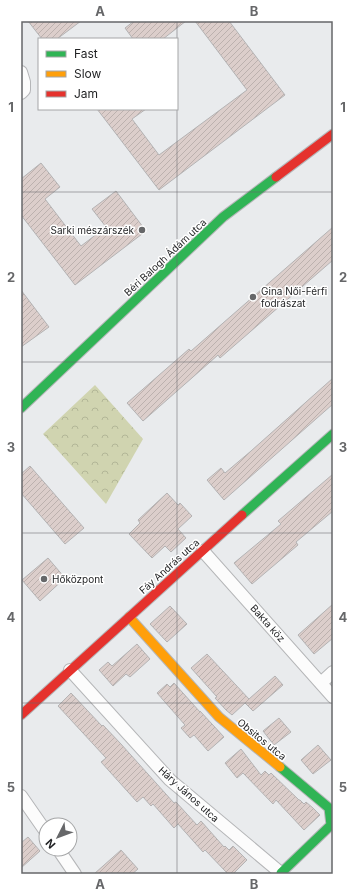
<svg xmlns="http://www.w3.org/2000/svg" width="354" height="895" viewBox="0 0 354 895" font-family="Inter,sans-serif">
<defs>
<pattern id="park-crowns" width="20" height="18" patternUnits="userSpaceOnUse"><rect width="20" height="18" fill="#d0d4b0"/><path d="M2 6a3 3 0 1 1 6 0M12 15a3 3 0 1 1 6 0" fill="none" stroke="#b2b697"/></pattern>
<pattern id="building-hatch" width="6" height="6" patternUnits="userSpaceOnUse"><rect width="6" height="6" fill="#dccecb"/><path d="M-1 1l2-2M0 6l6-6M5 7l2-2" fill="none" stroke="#bcb1ae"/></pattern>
</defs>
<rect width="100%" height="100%" fill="#e9ebed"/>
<path fill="url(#park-crowns)" d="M95,385l48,54 -37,65 -63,-70z"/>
<g fill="url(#building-hatch)" stroke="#b4b3b4">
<path d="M28,21h53l-24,18h-15z"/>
<path d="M134,21h52l-23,18h-30l-8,-11z"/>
<path d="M195,21h34l56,74 -126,95 -62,-81h49l-14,10 27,36 88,-65z"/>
<path d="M41,163l19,24 -15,12 36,47 25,-19 -14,-18 24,-18 30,40 -71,54 -54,-70v-36z"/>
<path d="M333,227v33l-113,98 -2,-3 -75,66 -16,-18 62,-54 2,2z"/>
<path d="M21,290l28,37 -28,20z"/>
<path d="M333,378v26l-109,96 -17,-20 14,-12 4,5 26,-22z"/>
<path d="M30,466l54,62 -19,16 -44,-51v-19z"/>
<path d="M333,474v37l-37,31 2,3 -46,39 -18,-21 47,-39 -3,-3z"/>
<path d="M167,493l11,12 2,-2 12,13 -14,13 8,9 -15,14 -6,-6 -13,12 -23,-24 11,-11 -2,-3z"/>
<path d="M48,558l17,20 -25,23 -18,-21z"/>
<path d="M333,604v34l-19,16 -16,-19z"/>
<path d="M170,606l17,18 -20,18 -17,-18z"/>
<path d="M137,644l13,15 -20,18 -4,-3 -13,12 -14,-16 9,-8 4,4z"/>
<path d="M207,654l42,45 26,-23 8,9 -30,26 -8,-8 -13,12 -6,-5 -11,-12 2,-1 -26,-29z"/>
<path d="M174,683l26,29v-1l24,26 -16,14 -14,-16 -4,3 -9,-10 4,-3 -28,-32 10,-9 3,3z"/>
<path d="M71,693l31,33 1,-1 18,19 53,59 2,-1 21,23 4,-4 23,26 1,-1 4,4 4,-4 14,14 -14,14h-5l-23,-24 -2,2 -25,-28 -4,4 -21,-24 -2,2 -8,-9 -6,5 -36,-40 5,-4 -48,-52z"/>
<path d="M279,718l12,14 -17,13 -11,-14z"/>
<path d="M318,745l13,15 -18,14 -12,-14z"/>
<path d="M241,749l20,26 4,-4 4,4 2,-2 28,27h1l4,4 2,-2 7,6 7,7 -16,15 -28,-30 -3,4 -30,-31 -6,5 -12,-15z"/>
<path d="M28,837l12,14 -19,17v-25z"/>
<path d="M121,850l17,19 -6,5h-38z"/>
</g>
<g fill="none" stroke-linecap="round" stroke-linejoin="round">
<defs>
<g id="street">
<path d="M21,72l3,10v8l-3,3"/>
<path d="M203,551l130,146"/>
<path d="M70,670l100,110 112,94"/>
<path d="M321,683l12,-11"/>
<path d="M21,796l25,36"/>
<path d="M58,849l17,25"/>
</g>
<g id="fast">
<path d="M21,408l202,-191 53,-40"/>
<path d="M242,515l91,-81"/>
<path d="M280,767l49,41 2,17 -50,48"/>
</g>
<path id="slow" d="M129,617l90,100 61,50"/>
<g id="jam">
<path d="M276,177l57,-43"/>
<path d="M21,715l221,-200"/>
</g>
</defs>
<use href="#street" stroke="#b5b6b8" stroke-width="14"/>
<use href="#fast" stroke="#b5b6b8" stroke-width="11"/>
<use href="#slow" stroke="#b5b6b8" stroke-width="11"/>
<use href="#jam" stroke="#b5b6b8" stroke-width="11"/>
<use href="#street" stroke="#fcfcfc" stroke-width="12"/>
<use href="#fast" stroke="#30b455" stroke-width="9"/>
<use href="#slow" stroke="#ff9f0a" stroke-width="9"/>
<use href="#jam" stroke="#e5322d" stroke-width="9"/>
</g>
<path fill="none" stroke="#666769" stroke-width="1" stroke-opacity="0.55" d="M177,21v18M177,39v70M177,109v765M21,192h312M21,362h312M21,533h312M21,703h312"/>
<g fill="#666769" stroke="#fff" stroke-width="1.5">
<circle cx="142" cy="230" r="4"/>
<circle cx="253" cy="297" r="4"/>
<circle cx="44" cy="579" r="4"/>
</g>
<g text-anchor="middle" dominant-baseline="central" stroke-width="3" stroke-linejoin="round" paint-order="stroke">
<g font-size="10" fill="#1f2022" stroke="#fff" text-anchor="start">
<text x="134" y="230" text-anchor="end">Sarki mészárszék</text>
<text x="261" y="291">Gina Női-Férfi<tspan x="261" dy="12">fodrászat</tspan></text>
<text x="52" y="579">Hőközpont</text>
</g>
<g font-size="10" fill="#1f2022" stroke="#fff">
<text transform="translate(165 257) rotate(-43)">Béri Balogh Ádám utca</text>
<text transform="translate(169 566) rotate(-42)">Fáy András utca</text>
<text transform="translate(268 623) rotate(48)">Bakta köz</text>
<text transform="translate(262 739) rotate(39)">Obsitos utca</text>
<text transform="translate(189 794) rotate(42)">Háry János utca</text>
</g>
</g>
<rect width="354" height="895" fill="none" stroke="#ffffff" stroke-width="44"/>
<rect x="38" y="38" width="140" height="72" fill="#ffffff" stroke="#a5a6a7"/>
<rect x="46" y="51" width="20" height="6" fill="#30b455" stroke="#a5a6a7"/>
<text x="74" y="58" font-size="12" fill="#1f2022">Fast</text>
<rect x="46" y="71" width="20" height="6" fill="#ff9f0a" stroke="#a5a6a7"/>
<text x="74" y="78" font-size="12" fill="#1f2022">Slow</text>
<rect x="46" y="91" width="20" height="6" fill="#e5322d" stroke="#a5a6a7"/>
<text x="74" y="98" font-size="12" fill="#1f2022">Jam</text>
<g transform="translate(58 837) rotate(228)"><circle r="19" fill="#ffffff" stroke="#a5a6a7"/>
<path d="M0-3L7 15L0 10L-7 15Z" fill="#666769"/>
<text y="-6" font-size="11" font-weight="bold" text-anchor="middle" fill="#1f2022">N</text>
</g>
<rect x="22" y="22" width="310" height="851" fill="none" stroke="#666769" stroke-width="1.5"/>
<g font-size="13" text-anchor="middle" font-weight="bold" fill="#666769">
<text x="100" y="16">A</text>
<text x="254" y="16">B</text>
<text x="11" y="112">1</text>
<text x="343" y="112">1</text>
<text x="11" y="282">2</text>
<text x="343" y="282">2</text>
<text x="11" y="452">3</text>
<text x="343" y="452">3</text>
<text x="11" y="622">4</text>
<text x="343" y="622">4</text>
<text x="11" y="792">5</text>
<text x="343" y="792">5</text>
<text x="100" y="889">A</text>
<text x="254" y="889">B</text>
</g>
</svg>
